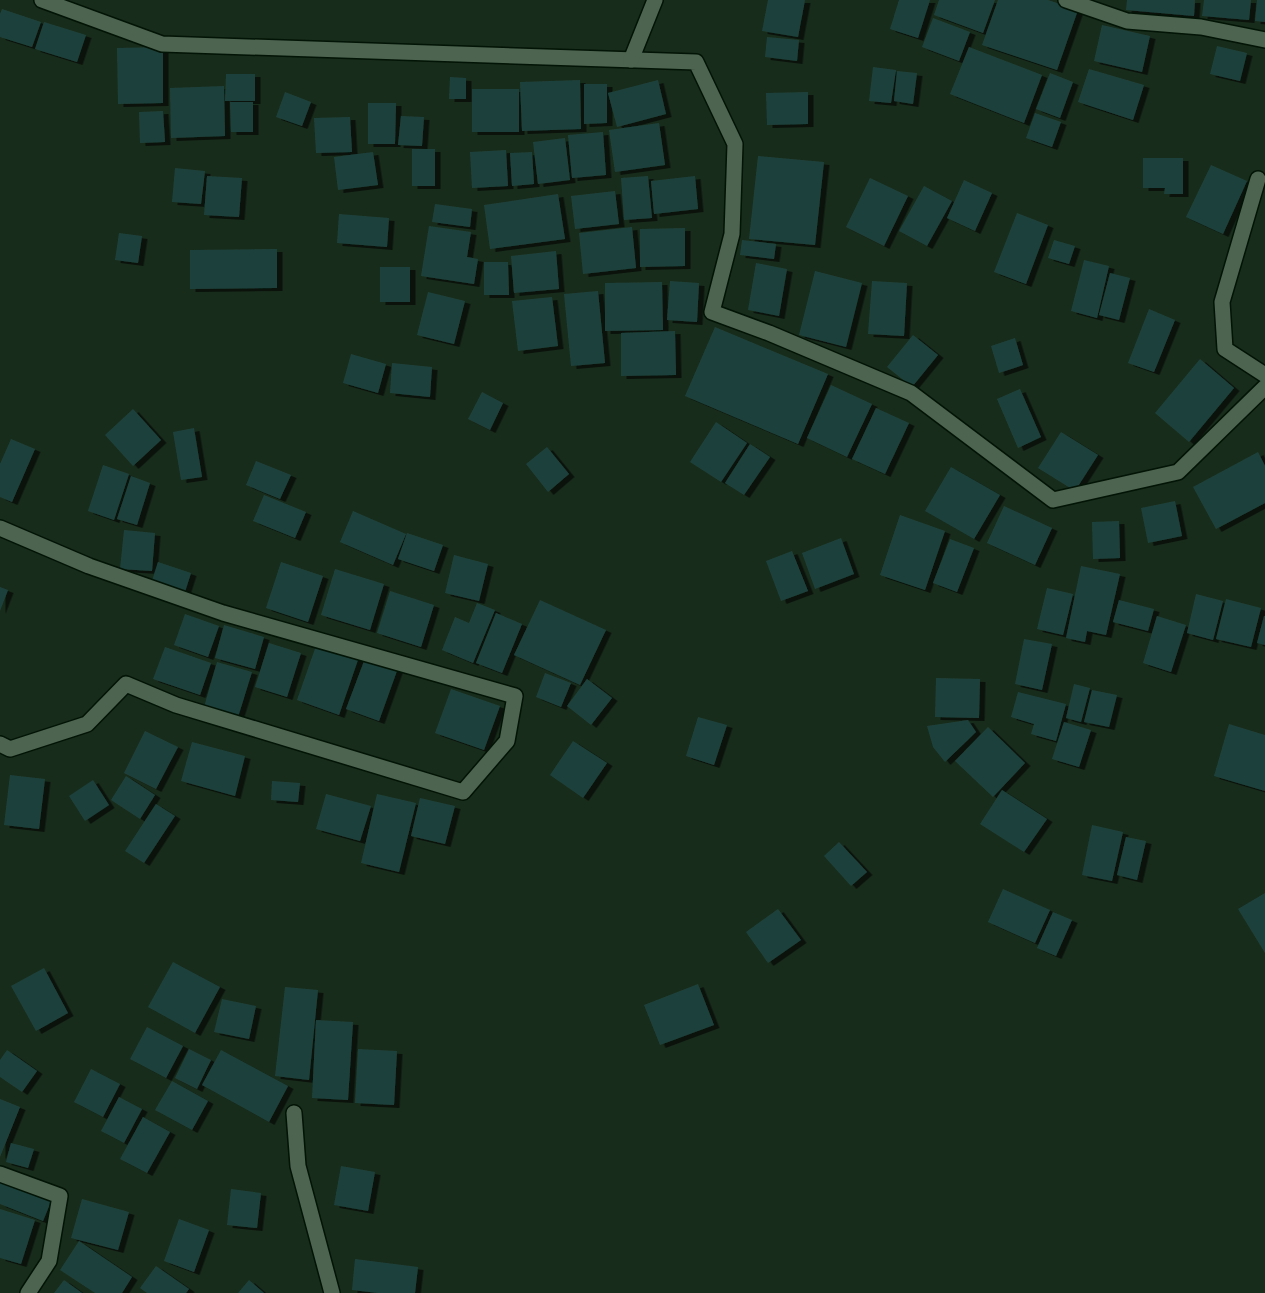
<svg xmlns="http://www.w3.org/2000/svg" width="1265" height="1293" viewBox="0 0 1265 1293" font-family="Lora,serif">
<defs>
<filter id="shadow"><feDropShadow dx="5.5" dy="3" stdDeviation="0" flood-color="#0009"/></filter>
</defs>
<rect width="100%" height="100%" fill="#182c1b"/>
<g fill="#1f413b" filter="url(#shadow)">
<path d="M768,0h37l-7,37 -36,-6z"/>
<path d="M899,0h31l-12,38 -28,-9z"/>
<path d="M939,0h56l-12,33 -49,-18z"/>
<path d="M998,0h50l30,10 -21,60 -75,-25z"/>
<path d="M1127,0h68l-1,16 -68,-6z"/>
<path d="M1204,0h47l-2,20 -47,-4z"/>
<path d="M1257,0h8v22l-10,-1z"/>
<path d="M2,9l39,13 -9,25 -32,-10v-23z"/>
<path d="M933,18l37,14 -11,29 -37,-14z"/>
<path d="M44,22l42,13 -9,27 -42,-13z"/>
<path d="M1102,25l48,11 -8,36 -48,-11z"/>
<path d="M767,37l32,3 -2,21 -32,-4z"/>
<path d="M1217,46l30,7 -7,28 -30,-7z"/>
<path d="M163,47v56l-45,1 -1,-56z"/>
<path d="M969,47l73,28 -18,48 -74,-29z"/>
<path d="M873,67l23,3 -5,33 -22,-2z"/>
<path d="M1089,69l55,16 -11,35 -55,-18z"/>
<path d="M897,71l20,2 -4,31 -19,-3z"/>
<path d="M1050,73l23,9 -13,36 -24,-9z"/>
<path d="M226,74h29v27h-30z"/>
<path d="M450,77l16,1v21h-17z"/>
<path d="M580,80l1,49 -59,2 -2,-49z"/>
<path d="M658,80l8,34 -49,13 -9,-34z"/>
<path d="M584,84h23v39l-23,1z"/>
<path d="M224,86l1,50 -54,2 -1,-50z"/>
<rect x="472" y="89" width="47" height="43"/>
<path d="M285,92l26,10 -9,24 -26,-9z"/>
<path d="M808,92v32l-41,1 -1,-32z"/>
<path d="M230,102h23v30h-22z"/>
<path d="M368,103h28l-1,41h-27z"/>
<path d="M163,111l2,31 -25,1 -1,-31z"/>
<path d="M1035,113l26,9 -9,25 -26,-9z"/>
<path d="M401,116l23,1 -2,29 -24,-1z"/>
<path d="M350,117l2,35 -36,1 -2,-35z"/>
<path d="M659,123l6,42 -50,7 -6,-42z"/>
<path d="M603,132l3,43 -34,3 -4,-43z"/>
<path d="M565,138l5,42 -32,4 -5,-42z"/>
<rect x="412" y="149" width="23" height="37"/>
<path d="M506,150l2,36 -36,2 -2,-36z"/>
<path d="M373,152l5,33 -40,5 -4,-33z"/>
<path d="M532,152l2,32 -22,2 -2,-33z"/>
<path d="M758,156l66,6 -9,83 -66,-6z"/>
<path d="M1143,158h40v36h-19l1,-6h-22z"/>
<path d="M1211,165l36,16 -24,53 -37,-17z"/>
<path d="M175,168l30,3 -4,33 -29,-2z"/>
<path d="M207,176l35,2 -3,39 -35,-2z"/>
<path d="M648,176l4,42 -28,2 -3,-42z"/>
<path d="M695,176l3,33 -44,5 -3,-33z"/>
<path d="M870,178l38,18 -24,50 -38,-19z"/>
<path d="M964,180l28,13 -17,38 -28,-13z"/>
<path d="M924,186l28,15 -25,45 -28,-15z"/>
<path d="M615,191l4,33 -44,5 -4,-33z"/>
<path d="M558,194l7,45 -75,10 -6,-44z"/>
<path d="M435,204l37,5 -2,18 -38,-5z"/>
<path d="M1017,213l31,12 -22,59 -32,-12z"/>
<path d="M339,214l50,4 -2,29 -50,-4z"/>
<path d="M429,226l42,6 -4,25 11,2 -4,25 -53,-8z"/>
<path d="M632,227l4,41 -53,6 -4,-41z"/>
<path d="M685,228v38l-45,1v-38z"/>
<path d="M119,233l23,3 -4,27 -23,-3z"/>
<path d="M742,240l34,4 -2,15 -34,-4z"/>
<path d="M1054,240l21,6 -6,18 -21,-6z"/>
<path d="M277,249v39l-87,1v-39z"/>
<path d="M556,251l3,38 -45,4 -3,-37z"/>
<path d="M1084,260l25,6 -12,52 -26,-7z"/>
<path d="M484,262h24l1,33h-25z"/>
<path d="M756,263l31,6 -8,47 -31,-6z"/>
<rect x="380" y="267" width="30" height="35"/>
<path d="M815,271l47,12 -16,64 -47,-12z"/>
<path d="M1110,273l20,5 -11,42 -20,-5z"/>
<path d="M670,281l29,2 -2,39 -30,-2z"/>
<path d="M872,281l35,2 -3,53 -36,-2z"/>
<path d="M662,282l1,48 -58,1v-48z"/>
<path d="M598,291l7,72 -34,3 -7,-72z"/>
<path d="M428,292l37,9 -11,43 -37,-9z"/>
<path d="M552,297l6,49 -40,5 -6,-50z"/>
<path d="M1149,309l26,11 -21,52 -26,-9z"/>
<path d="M715,327l113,47 -30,70 -113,-48z"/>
<path d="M675,331l1,44 -55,1v-43z"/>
<path d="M913,335l25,20 -26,32 -25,-20z"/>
<path d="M1015,338l8,27 -24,8 -8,-27z"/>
<path d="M351,354l35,10 -8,29 -35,-10z"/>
<path d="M1200,359l34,29 -45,54 -34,-29z"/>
<path d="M392,363l40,4 -2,30 -40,-4z"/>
<path d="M831,385l41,19 -25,53 -40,-19z"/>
<path d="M1020,389l21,48 -23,11 -21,-49z"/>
<path d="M482,392l21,11 -13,27 -22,-11z"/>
<path d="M876,408l33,15 -24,51 -33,-15z"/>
<path d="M133,409l28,31 -28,26 -28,-31z"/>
<path d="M716,422l31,21 -26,39 -31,-20z"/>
<path d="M194,428l8,49 -21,3 -8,-48z"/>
<path d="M1061,432l37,23 -23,36 -37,-23z"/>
<path d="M11,439l24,10 -23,53 -12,-5v-33z"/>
<path d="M750,444l20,13 -26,38 -19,-12z"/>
<path d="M547,447l22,27 -21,18 -22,-28z"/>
<path d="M1258,452l7,14v37l-49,26 -23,-42z"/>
<path d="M256,461l35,14 -11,24 -34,-14z"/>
<path d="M103,465l26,9 -15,46 -26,-9z"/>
<path d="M951,467l49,28 -26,44 -49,-28z"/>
<path d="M131,476l19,7 -13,42 -20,-6z"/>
<path d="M264,495l42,17 -11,26 -42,-17z"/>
<path d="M1175,501l7,35 -34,7 -7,-35z"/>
<path d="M1004,506l48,22 -17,37 -48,-22z"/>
<path d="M353,511l53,23 -13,31 -53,-23z"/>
<path d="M900,515l45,16 -20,59 -45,-15z"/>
<path d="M1119,521l1,37 -27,1 -1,-37z"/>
<path d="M124,530l31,3 -3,38 -32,-2z"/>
<path d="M407,533l36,12 -9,26 -36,-12z"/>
<path d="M841,538l13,36 -39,15 -13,-36z"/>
<path d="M950,539l24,9 -17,44 -24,-9z"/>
<path d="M792,551l16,40 -27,10 -15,-40z"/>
<path d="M454,555l34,9 -9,37 -34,-8z"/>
<path d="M158,562l33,11 -7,22 -33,-11z"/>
<path d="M281,562l42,14 -15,46 -42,-14z"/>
<path d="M1081,566l39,8 -14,61 -19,-4 -2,11 -19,-4z"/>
<path d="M335,569l49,15 -14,46 -49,-15z"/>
<path d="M0,587l8,3 -8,21z"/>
<path d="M1047,588l26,6 -10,41 -26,-6z"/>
<path d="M390,591l44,14 -13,42 -44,-14z"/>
<path d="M1196,594l27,7 -10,39 -26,-7z"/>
<path d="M1226,599l35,9 -10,39 -35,-8z"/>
<path d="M540,600l66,30 -26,55 -66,-30z"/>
<path d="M1119,600l35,9 -6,22 -35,-9z"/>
<path d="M477,603l18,7 -22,53 -31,-13 13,-33 14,6z"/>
<path d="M496,613l26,11 -20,49 -26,-10z"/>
<path d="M185,614l34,12 -11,31 -34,-12z"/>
<path d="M1157,616l29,9 -15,47 -28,-9z"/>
<path d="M1264,616h1v29l-8,-2z"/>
<path d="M224,625l40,12 -9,32 -40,-11z"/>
<path d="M1024,639l28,5 -10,46 -27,-6z"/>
<path d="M269,643l32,10 -14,44 -32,-10z"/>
<path d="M317,643l42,14 -20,58 -42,-15z"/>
<path d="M165,647l46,16 -11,32 -47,-16z"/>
<path d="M366,656l32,12 -19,53 -33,-12z"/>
<path d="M217,662l35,10 -14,45 -34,-10z"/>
<path d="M545,673l26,10 -10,24 -25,-10z"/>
<path d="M936,678l44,1 -1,39 -44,-1z"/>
<path d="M587,679l25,19 -21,27 -24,-19z"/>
<path d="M1074,684l16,4 -9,34 -15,-4z"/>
<path d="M451,689l49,17 -16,44 -49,-17z"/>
<path d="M1092,690l25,5 -8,32 -25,-5z"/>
<path d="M1018,692l48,12 -10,37 -25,-7 3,-10 -23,-7z"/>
<path d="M698,717l29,8 -13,40 -28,-9z"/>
<path d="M968,720l8,12 -31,30 -12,-15 -6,-21z"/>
<path d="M1064,722l27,8 -12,37 -27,-8z"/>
<path d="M1229,724l36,11v56l-51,-15z"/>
<path d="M988,727l37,36 -32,34 -38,-36z"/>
<path d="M145,731l33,16 -22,42 -32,-16z"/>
<path d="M573,741l34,22 -24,35 -33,-23z"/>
<path d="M192,742l53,14 -10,40 -54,-15z"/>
<path d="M10,775l35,4 -6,50 -35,-4z"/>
<path d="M126,776l29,19 -15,24 -29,-19z"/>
<path d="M93,780l16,25 -24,16 -16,-25z"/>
<path d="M272,781l28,2 -2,19 -27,-2z"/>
<path d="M1002,790l45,29 -23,33 -44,-28z"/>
<path d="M326,794l45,12 -11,35 -44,-12z"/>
<path d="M377,794l39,9 -17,69 -38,-9z"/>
<path d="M420,798l35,8 -10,38 -34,-8z"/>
<path d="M156,804l19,12 -31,47 -19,-12z"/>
<path d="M1092,825l31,7 -11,49 -30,-6z"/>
<path d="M1126,837l20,4 -9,39 -20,-5z"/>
<path d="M839,842l28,30 -16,14 -27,-30z"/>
<path d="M1003,889l47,21 -15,33 -47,-21z"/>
<path d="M1265,893v60l-27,-44z"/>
<path d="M778,909l23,31 -33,23 -22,-31z"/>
<path d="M1053,912l19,8 -16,36 -19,-8z"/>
<path d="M173,962l47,25 -25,46 -47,-26z"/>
<path d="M44,968l24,45 -32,18 -25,-45z"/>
<path d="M698,984l16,41 -54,20 -16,-40z"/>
<path d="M285,987l33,3 -9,90 -34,-4z"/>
<path d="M222,999l34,7 -7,33 -35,-7z"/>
<path d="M316,1020l37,2 -5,78 -36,-2z"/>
<path d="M147,1027l36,19 -17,32 -36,-19z"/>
<path d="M189,1049l22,11 -14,29 -22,-11z"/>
<path d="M358,1049l39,2 -3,54 -39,-2z"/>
<path d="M7,1050l30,21 -15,21 -22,-15v-17z"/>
<path d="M221,1050l67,36 -19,36 -67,-37z"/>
<path d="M91,1069l29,15 -17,33 -29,-15z"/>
<path d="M172,1081l36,20 -16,29 -37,-20z"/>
<path d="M119,1097l23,12 -18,34 -23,-12z"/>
<path d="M0,1099l20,8 -20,50z"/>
<path d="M143,1117l27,15 -23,41 -27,-14z"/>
<path d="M11,1143l23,6 -6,19 -22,-6z"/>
<path d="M341,1166l34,6 -7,39 -34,-6z"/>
<path d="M0,1179l52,20 -9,22 -43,-17z"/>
<path d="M231,1189l30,4 -4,35 -30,-3z"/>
<path d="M82,1199l47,13 -11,38 -47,-12z"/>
<path d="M0,1209l35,11 -14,44 -21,-6z"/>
<path d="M179,1219l30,11 -15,42 -30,-11z"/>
<path d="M79,1241l53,36 -10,16h-27l-35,-23z"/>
<path d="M355,1259l63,8 -3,26h-37l-26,-3z"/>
<path d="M156,1266l33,23 -3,4h-39l-7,-5z"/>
<path d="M64,1280l18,13h-28z"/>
<path d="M249,1280l15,13h-26z"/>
</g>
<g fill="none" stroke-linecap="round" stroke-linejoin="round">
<defs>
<g id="minor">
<path d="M42,0l120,44 534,18 39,82 -3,90 -20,78 57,21 142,60 142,107 125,-28 87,-85"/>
<path d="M1066,0l61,21 74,6 64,13"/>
<path d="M631,60l24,-60"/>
<path d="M1258,179l-36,123 3,47 40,26"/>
<path d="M0,528l89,38 134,47 292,83 -8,45 -44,51 -287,-87 -50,-21 -39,40 -77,25 -10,-5"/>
<path d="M294,1113l4,53 34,127"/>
<path d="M0,1174l60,22 -11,65 -21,32"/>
</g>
</defs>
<use href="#minor" stroke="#021405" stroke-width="18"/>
<use href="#minor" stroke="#4d6450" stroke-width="15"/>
</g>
</svg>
